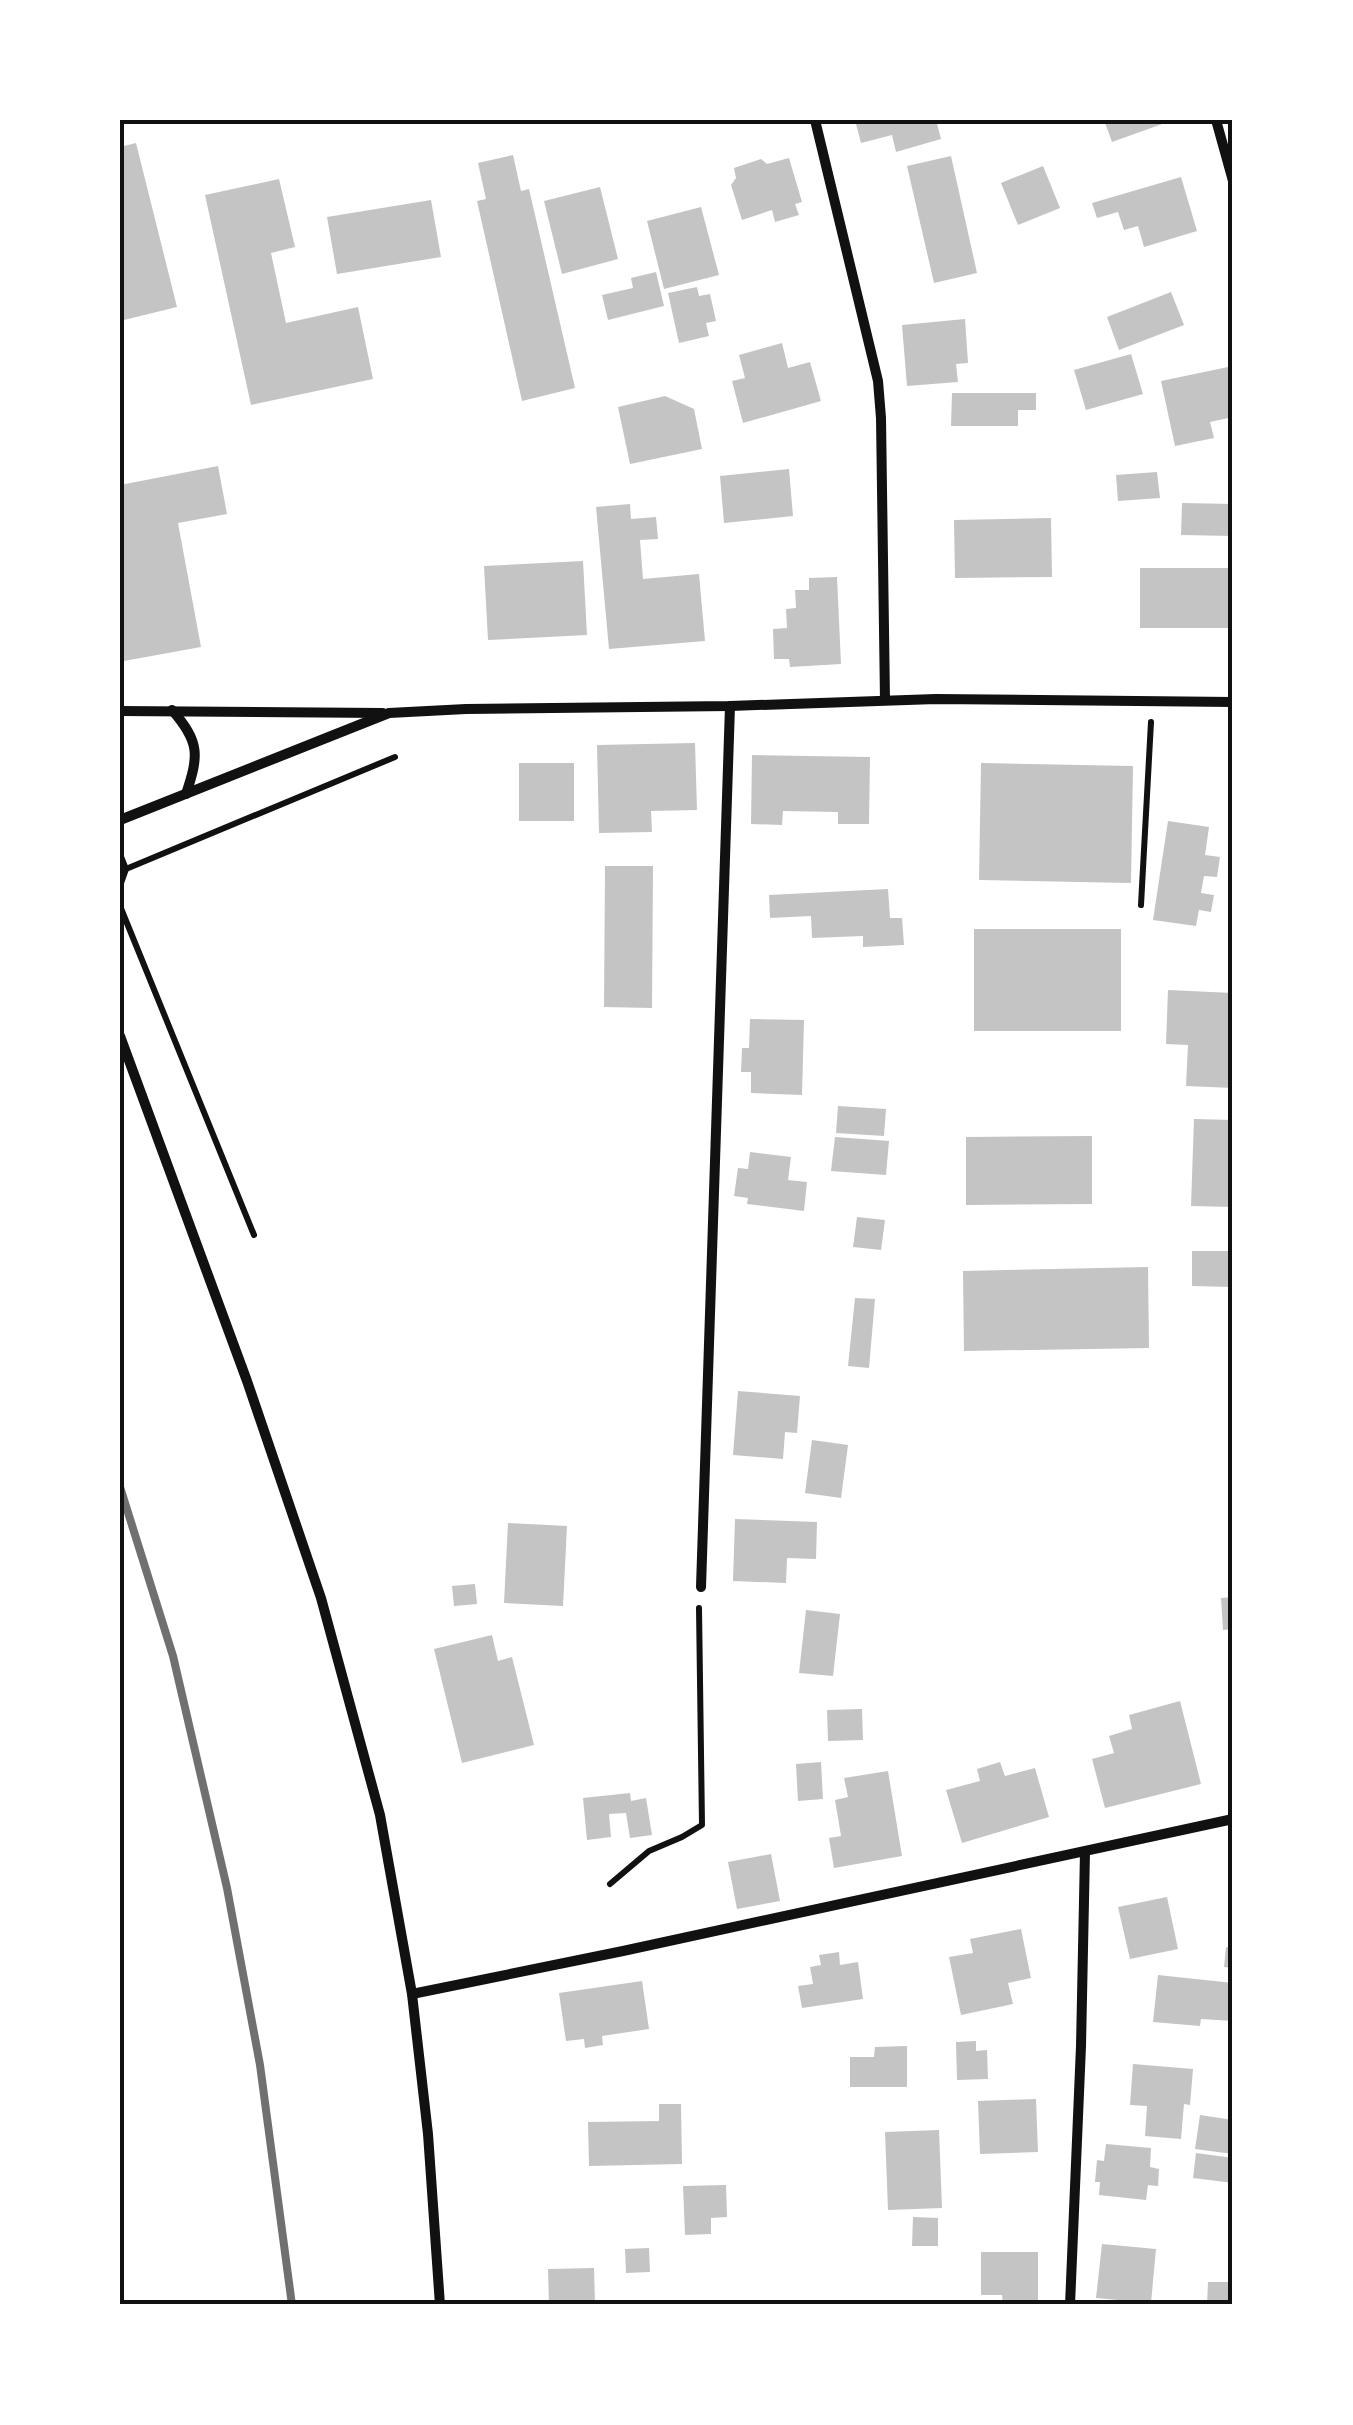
<svg xmlns="http://www.w3.org/2000/svg" width="1353" height="2425" viewBox="0 0 1353 2425" font-family="'Sofia Sans Condensed',sans-serif">
<rect width="100%" height="100%" fill="#fff"/>
<g fill="#c4c4c4">
<path d="M855,120h81l5,19 -45,13 -4,-17 -31,8z"/>
<path d="M1104,120h60l1,3 -53,19z"/>
<path d="M136,143l41,164 -57,14v-174z"/>
<path d="M513,155l8,36 8,-2 46,199 -53,13 -45,-200 9,-2 -8,-36z"/>
<path d="M951,156l26,117 -43,10 -27,-117z"/>
<path d="M789,158l13,44 -7,2 4,11 -24,7 -3,-12 -30,10 -11,-35 5,-7 -2,-10 27,-9 6,5z"/>
<path d="M1043,166l17,42 -42,17 -17,-42z"/>
<path d="M1181,177l16,54 -53,16 -6,-21 -14,4 -6,-18 -21,6 -5,-15z"/>
<path d="M279,179l16,68 -24,6 15,70 72,-16 15,72 -122,26 -46,-210z"/>
<path d="M600,187l18,72 -56,15 -18,-73z"/>
<path d="M431,200l10,57 -104,17 -10,-57z"/>
<path d="M701,207l18,68 -55,14 -17,-68z"/>
<path d="M656,272l8,34 -56,14 -6,-25 31,-7 -2,-10z"/>
<path d="M697,287l2,9 11,-2 6,27 -10,2 3,13 -30,7 -11,-50z"/>
<path d="M1171,292l13,33 -65,25 -12,-33z"/>
<path d="M965,319l3,44 -12,1 2,18 -51,4 -5,-61z"/>
<path d="M782,343l6,25 22,-6 11,39 -78,22 -11,-42 13,-3 -6,-23z"/>
<path d="M1131,354l12,40 -57,16 -12,-40z"/>
<path d="M1228,367l5,22v28l-23,5 4,16 -39,8 -14,-65z"/>
<path d="M952,393h84v17h-18v16h-67z"/>
<path d="M665,396l29,13 8,40 -72,15 -12,-57z"/>
<path d="M218,466l9,48 -49,9 23,124 -77,14 -4,-23v-153z"/>
<path d="M789,469l4,47 -69,7 -4,-47z"/>
<path d="M1157,472l3,26 -42,3 -2,-26z"/>
<path d="M1182,503l51,1v32l-52,-1z"/>
<path d="M630,504l1,15 25,-2 2,22 -18,1 3,39 56,-5 6,67 -96,8 -13,-142z"/>
<path d="M1051,518l1,59 -97,1 -1,-58z"/>
<path d="M583,561l4,74 -99,5 -4,-74z"/>
<path d="M1140,568h93v49h-4v11h-89z"/>
<path d="M837,577l4,87 -51,3 -1,-8h-15l-1,-30 14,-1 -1,-19 10,-1 -1,-18h14v-12z"/>
<path d="M695,743l2,67 -46,1 1,21 -53,1 -2,-88z"/>
<path d="M752,755l118,2 -1,67h-31v-12l-55,-1 -1,14 -31,-1z"/>
<rect x="519" y="763" width="55" height="58"/>
<path d="M981,763l152,3 -2,117 -152,-3z"/>
<path d="M1168,821l41,6 -4,28 15,2 -3,20 -13,-1 -3,17 13,2 -3,17 -12,-2 -3,16 -43,-6z"/>
<path d="M605,866h48l-1,142 -48,-1z"/>
<path d="M888,889l2,29h12l2,27 -41,2v-11l-51,2 -1,-22 -41,2 -1,-23z"/>
<rect x="974" y="929" width="147" height="102"/>
<path d="M1168,990l65,3v95l-47,-2 2,-41 -22,-1z"/>
<path d="M750,1019l54,1 -2,75 -51,-2v-21h-10l1,-24h7z"/>
<path d="M838,1106l48,3 -2,27 -48,-3z"/>
<path d="M1194,1119l39,1v87l-42,-1z"/>
<path d="M1092,1136v68l-126,1v-68z"/>
<path d="M835,1137l54,4 -3,34 -55,-4z"/>
<path d="M750,1152l41,5 -3,23 19,2 -3,29 -57,-7 1,-6 -14,-2 4,-28 10,1z"/>
<path d="M857,1217l28,3 -4,30 -28,-3z"/>
<path d="M1192,1251h39v36l-39,-1z"/>
<path d="M1148,1267l1,81 -185,3 -1,-80z"/>
<path d="M855,1298l20,1 -6,69 -21,-2z"/>
<path d="M738,1391l62,5 -3,37 -12,-1 -2,27 -50,-4z"/>
<path d="M812,1440l36,5 -7,53 -36,-5z"/>
<path d="M735,1519l82,3 -1,37 -29,-1 -1,25 -53,-2z"/>
<path d="M508,1523l59,3 -4,80 -59,-3z"/>
<path d="M475,1584l2,20 -23,2 -2,-20z"/>
<path d="M1233,1597v32l-10,1 -2,-32z"/>
<path d="M806,1610l34,4 -7,62 -34,-3z"/>
<path d="M492,1635l6,26 14,-4 22,88 -72,18 -28,-114z"/>
<path d="M1180,1701l21,83 -96,24 -13,-49 22,-6 -5,-17 23,-7 -3,-14z"/>
<path d="M862,1709l1,31 -35,1 -1,-31z"/>
<path d="M821,1762l2,37 -25,2 -2,-37z"/>
<path d="M1000,1762l5,14 30,-8 14,49 -87,26 -16,-53 34,-9 -3,-12z"/>
<path d="M888,1771l14,85 -68,12 -5,-30 12,-2 -6,-36 13,-3 -4,-19z"/>
<path d="M630,1793l1,8 15,-3 6,37 -22,3 -4,-25 -17,1 2,23 -24,3 -4,-42z"/>
<path d="M771,1854l9,47 -43,8 -9,-47z"/>
<path d="M1167,1897l11,52 -48,10 -12,-52z"/>
<path d="M1021,1929l10,49 -23,5 5,21 -52,11 -12,-58 24,-4 -3,-14z"/>
<path d="M1226,1947l7,1v20l-9,-1z"/>
<path d="M839,1952l1,13 18,-3 5,37 -61,9 -4,-22 15,-2 -3,-17 11,-2 -2,-10z"/>
<path d="M1158,1975l75,8v38l-32,-2 -1,7 -47,-4z"/>
<path d="M642,1981l7,48 -47,7 1,9 -18,3 -1,-9 -18,2 -7,-48z"/>
<path d="M976,2041v10l11,-1 1,29 -31,1 -1,-38z"/>
<path d="M907,2046v41h-57v-30h24l1,-10z"/>
<path d="M1133,2064l60,5 -3,36 -6,-1 -3,35 -36,-3 2,-30 -17,-1z"/>
<path d="M1036,2099l2,53 -58,2 -2,-53z"/>
<path d="M659,2104h22l1,60 -93,2 -1,-44 71,-1z"/>
<path d="M1200,2115l33,5v34l-38,-5z"/>
<path d="M939,2130l3,78 -54,2 -3,-78z"/>
<path d="M1106,2144l45,4 -1,19 9,2 -1,17 -10,-1 -2,15 -47,-5 1,-13h-5l2,-22 7,1z"/>
<path d="M1196,2153l37,5v25l-40,-5z"/>
<path d="M726,2185l1,32 -16,1v16l-26,1 -2,-49z"/>
<path d="M913,2217l25,1v28h-26z"/>
<path d="M1102,2244l54,5 -5,54 -55,-5z"/>
<path d="M649,2248l1,24 -24,1 -1,-24z"/>
<path d="M981,2252h57v52h-35l-1,-9h-21z"/>
<path d="M594,2268l1,37h-46l-1,-36z"/>
<path d="M1208,2282h25v23h-26z"/>
</g>
<g fill="none" stroke-linecap="round" stroke-linejoin="round">
<g stroke="#111" stroke-width="6">
<path d="M120,854l6,15"/>
<path d="M120,886l6,-17 269,-112"/>
<path d="M1141,905l10,-183"/>
<path d="M120,906l134,329"/>
<path d="M610,1884l39,-33 33,-14 20,-12 -3,-217"/>
</g>
<g stroke="#111" stroke-width="10">
<path d="M815,120l63,261 3,37 4,282"/>
<path d="M1216,120l17,61"/>
<path d="M172,710c28,32 27,45 14,84"/>
<path d="M120,711l263,2"/>
<path d="M120,820l269,-107 77,-4 264,-3 206,-7 297,3"/>
<path d="M120,1036l127,345 74,217 59,217 32,179 16,140 12,171"/>
<path d="M701,1587l29,-881"/>
<path d="M412,1994l211,-43 610,-132"/>
<path d="M1070,2305l11,-259 4,-194"/>
</g>
<path stroke="#707070" stroke-width="8" d="M120,1487l53,169 54,232 33,177 32,240"/>
</g>
<rect width="1353" height="2425" fill="none" stroke="#ffffff" stroke-width="245"/>
<rect x="122" y="122" width="1108" height="2180" fill="none" stroke="#111" stroke-width="4"/>
</svg>
